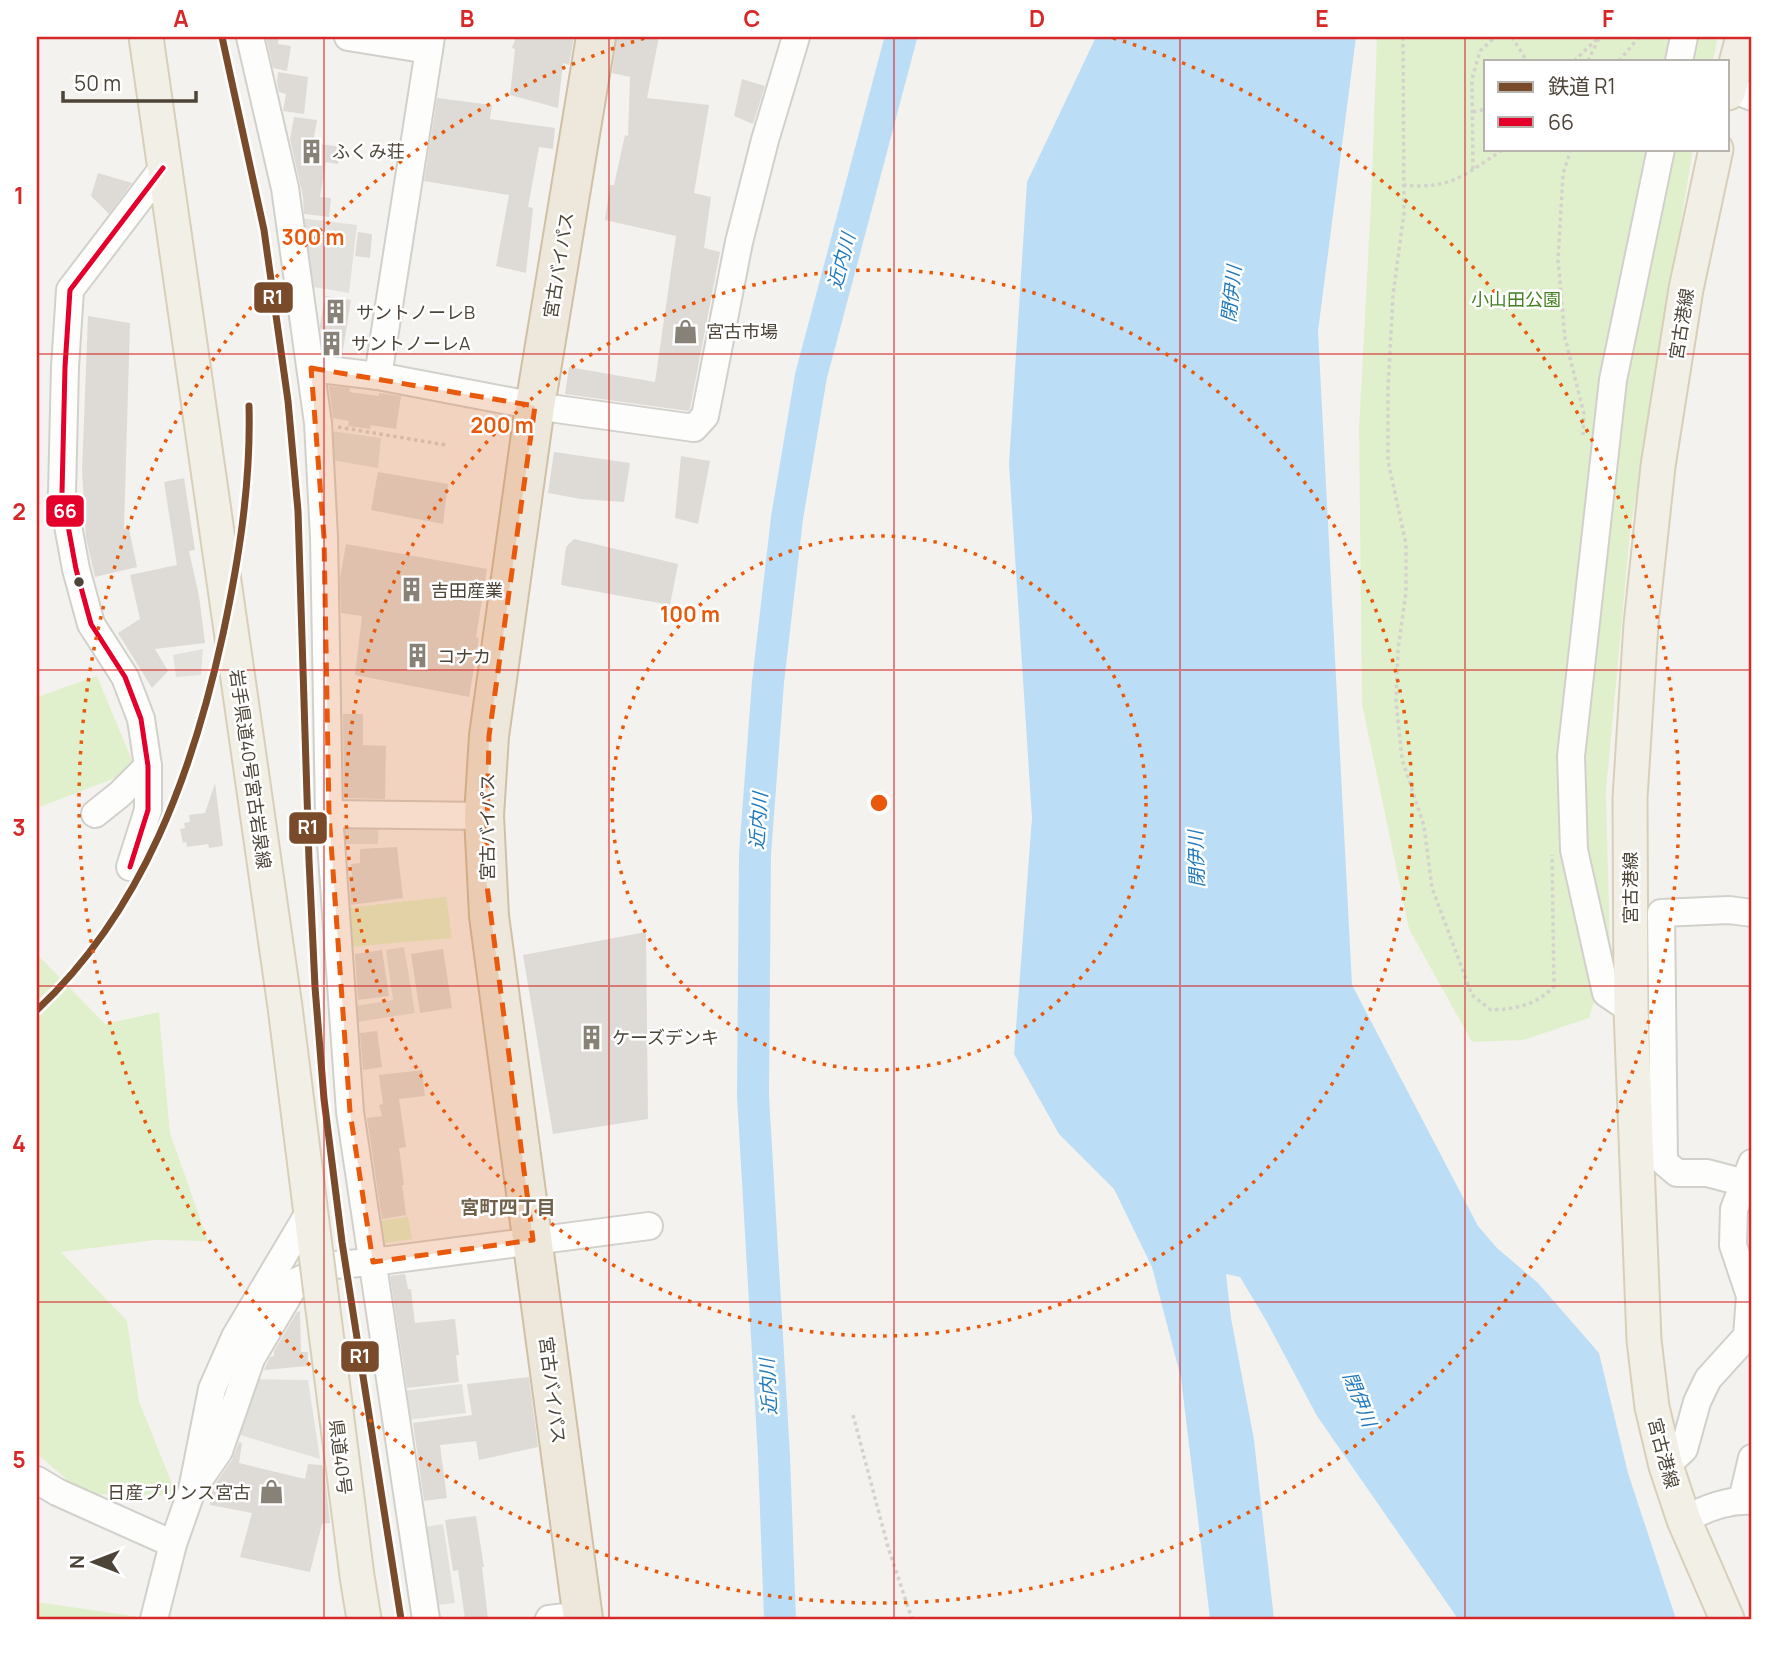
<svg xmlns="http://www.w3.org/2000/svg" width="1789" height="1656" viewBox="0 0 1789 1656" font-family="Manrope,'Noto Sans JP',sans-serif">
<rect width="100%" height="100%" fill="#f4f2ee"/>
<g fill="#e1f0cc">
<path d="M1377,37h341l-5,24h-227v88h207l-63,383 -24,259 4,160 -21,67 -66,22 -51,2 -63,-113 -47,-225 -3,-275 12,-227z"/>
<path d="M97,676l39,94 -99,38v-111z"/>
<path d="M446,897l6,41 -103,9 -3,-39z"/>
<path d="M37,954l68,70 54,-12 11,121 38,108 -53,-1 -94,12 66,69 12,80 38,95 -93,-2 -47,-40z"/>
<path d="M408,1217l4,22 -29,4 -4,-22z"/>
<path d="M37,1602l109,16 1,1h-110z"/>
</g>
<g fill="#e3e1dc">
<path d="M299,218l58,7 -8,68 -41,-7z"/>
<path d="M324,430l57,8 -3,30 -52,-9z"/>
<path d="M203,649l-2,26 -25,2 -3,-22z"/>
<path d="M379,809l-1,35h-34l-1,-30z"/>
<path d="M404,947l11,66 -58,9 -2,-16 38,-6 -7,-50z"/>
<path d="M246,1379l62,1 12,79 -93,-28z"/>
<path d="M462,1384l4,29 -60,7 -5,-29z"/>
<path d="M443,1524l12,79 -17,2 -13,-78z"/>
</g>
<path fill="#bbdef6" d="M1096,37h260l-38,294 34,654 126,241 19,22 41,35 61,70 29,120 48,146h-218l-141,-203 -50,-94 -27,-45 -14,-3 5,44 23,122 20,179h-64l-29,-241 -29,-111 -38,-78 -55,-55 -45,-80 18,-236 -23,-354 18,-282z"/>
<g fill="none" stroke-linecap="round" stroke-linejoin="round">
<path stroke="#bbdef6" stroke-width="32" d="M780,1619l-6,-163 -21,-360 2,-242 13,-172 19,-164 24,-142 90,-339"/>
</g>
<g fill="#dedbd6">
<path d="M266,37l13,1 -1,6 13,2 -4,25 -14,-3z"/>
<path d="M516,37h58l-5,28 -6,-2 -5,45 -48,-13 5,-46 -3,-1z"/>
<path d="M617,37h42l-12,61 62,7 -15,88 17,4 -7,51 16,4 -30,157 -2,2 -123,-17 4,-27 86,15 21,-146 -71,-16 5,-35h4l11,-50 3,1 2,-59 -18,-4z"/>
<path d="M278,72l30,5 -4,37 -21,-3 3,-17 -7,-2 -2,-10z"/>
<path d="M742,79l23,7 -12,38 -19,-8z"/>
<path d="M437,98l55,7 -2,14 65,9 -2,21 -14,-2 -11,60 5,1 -7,65 -30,-7 13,-71 -85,-14z"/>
<path d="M294,117l23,3 -4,23 28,4 -3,17 -12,-2 -6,35 11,1 -2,19 -25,-3 -1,-17 -13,-58z"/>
<path d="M98,173l34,10 -23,31 -18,-18z"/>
<path d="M358,232l14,2 -2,24 -15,-2z"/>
<path d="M325,296l26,4 -9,56 -18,-2 -4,-28z"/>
<path d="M88,316l42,7 -6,206h5l8,38 -42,10 -9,-39 -4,-67z"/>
<path d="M329,386l21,2 -1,4 30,4v-3l22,3 -5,33 -25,-4 -1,4 -22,-3 1,-5 -16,-3z"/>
<path d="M554,452l76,11 -6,39 -43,-3 -33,-6z"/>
<path d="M681,456l29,5 -12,63 -23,-6z"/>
<path d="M378,472l70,12 -5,40 -72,-14z"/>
<path d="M184,478l11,72 -6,1 10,45 6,47 -50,6 13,22 -16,17 -34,-55 22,-14 -10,-44 47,-10 -13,-83z"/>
<path d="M574,539l104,25 -8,41 -109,-20 5,-38z"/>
<path d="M346,544l141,25 -11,68 3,1 -10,59 -114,-22 7,-59 -21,-3 -1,-35z"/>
<path d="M343,714h20v31l23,1 -1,53 -41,-1z"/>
<path d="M215,783l8,63 -14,2 -1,-4 -21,3 -1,-5 -3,1 -3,-14 5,-1 -1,-5 6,-1 -1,-7 16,-2z"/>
<path d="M397,847l6,51 -52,7 -2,-29h3l-1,-12 9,-1v-14z"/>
<path d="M646,932l2,187 -95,15 -30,-179z"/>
<path d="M443,949l9,59 -32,5 -9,-59z"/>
<path d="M382,950l7,46 -31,4 -3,-46z"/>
<path d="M377,1031l5,36 -19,3 -3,-37z"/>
<path d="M422,1070l3,26 -26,3 7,48 -7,1 5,37h-2l4,30 -24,4 -15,-101 15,-2 -3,-11 4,-1 -4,-29z"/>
<path d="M405,1274l3,15h3l4,34 40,-4 4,36h-3l3,27 -52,6 -17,-112z"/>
<path d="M300,1311l1,41h7v14l-44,4 6,-13 4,-1v-5l23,-39z"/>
<path d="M529,1377l9,70 -59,13 -3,-19 -36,4 7,53 -23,3 -11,-78 59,-8 -5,-31z"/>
<path d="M239,1442l3,1 -3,20 66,16 3,-15 14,1 2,4 6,54 -8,1 -12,48 -70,-15 12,-44 -42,-8 3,-18 19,-27z"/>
<path d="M476,1516l8,51h-2l6,52h-23l-7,-49 -5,1 -8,-51z"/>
</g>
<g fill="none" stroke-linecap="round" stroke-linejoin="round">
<defs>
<g id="minor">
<path d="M250,37l35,151 33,235 6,114 5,277 21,298 76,507"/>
<path d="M348,37l81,13"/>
<path d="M1679,61l5,-24"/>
<path d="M1729,88l23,9"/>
<path d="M311,368l67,8 157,30 159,22 11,-12 34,-174 26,-102 31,-103"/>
<path d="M378,376l53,-339"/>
<path d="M95,814l25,-20 28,-28"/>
<path d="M329,814l155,2"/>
<path d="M130,867l18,-57v-44l-7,-47 -16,-42 -34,-53 -15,-55 -14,-76 3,-126 5,-77 93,-122"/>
<path d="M1631,1010l-25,-17 -32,-143 -3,-94 42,-376 48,-231"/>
<path d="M1745,1183l-38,-10h-30l-13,-11 -3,-249 68,-3 23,3"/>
<path d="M1666,1466l18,-17 13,-47 11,-23 39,-43 3,-40 -17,-51 1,-36 18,-46"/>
<path d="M37,1480l20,12 116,52"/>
<path d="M192,1490l27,-39 32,-92 46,-78 37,-16 39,-3 276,-36"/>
<path d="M1742,1500l10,-42"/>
<path d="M1684,1520c20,-11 44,-21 68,-19"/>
<path d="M154,1619l19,-75 19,-54 20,-101 23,-52 75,-126"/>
<path d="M549,1619l34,-4"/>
</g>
<g id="major">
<path d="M146,37l139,970 31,247"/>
<path d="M1728,93l15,-56"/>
<path d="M1716,149l-30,140 -28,177 -17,158 -11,174 1,212 13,330 8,67 14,59 18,54 43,99"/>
<path d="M321,1294l36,282 7,43"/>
</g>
<path id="highway" d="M583,1619l-94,-703 -5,-100 5,-80 46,-330 61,-369"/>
</defs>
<use href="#minor" stroke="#d2d0cb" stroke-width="30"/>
<use href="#major" stroke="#d8cfb9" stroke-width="37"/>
<use href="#highway" stroke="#cfc0a6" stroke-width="42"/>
<g stroke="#d4d2cc" stroke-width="3.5" stroke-dasharray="3.5 3.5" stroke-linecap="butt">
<path d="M1403,37l1,176 -11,82 -5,94v72l18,83v48l-8,58 -2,51 6,58 22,67 8,62 40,107 19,15c25,-1 46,-5 63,-24l-2,-131"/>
<path d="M1512,37l15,24"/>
<path d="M1574,61l25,-24"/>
<path d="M1588,61l11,-23"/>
<path d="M1619,61l20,-24"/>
<path d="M1473,112l13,-3"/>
<path d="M1571,149l-8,25 -5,86 7,78 19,76 -1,21"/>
<path d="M1473,169l-1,-90 8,-28 15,-14"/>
<path d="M1403,185c49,5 62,-11 101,-36"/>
<path d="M338,427l108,18"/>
<path d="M853,1415l35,132 24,72"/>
</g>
<use href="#minor" stroke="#fdfdfc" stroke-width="26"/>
<use href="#major" stroke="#f2efe6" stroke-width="33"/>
<use href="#highway" stroke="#ede8db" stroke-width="38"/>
<defs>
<path id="rail" d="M222,37l42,193 24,171 10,110 11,349 6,127 9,112 18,143 59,377"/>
</defs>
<use href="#rail" stroke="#dbdbda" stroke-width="8"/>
<use href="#rail" stroke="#fff" stroke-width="5" stroke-dasharray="16" stroke-linecap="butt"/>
<defs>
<path id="major-bridge" d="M316,1254l5,40"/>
</defs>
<use href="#major-bridge" stroke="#d8cfb9" stroke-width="37" stroke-linecap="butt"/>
<use href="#major-bridge" stroke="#f2efe6" stroke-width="33"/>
<defs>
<path id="bus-1" d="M130,867l18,-57v-44l-7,-47 -16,-42 -34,-53 -15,-55 -14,-76 3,-126 5,-77 93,-122"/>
</defs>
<use href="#bus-1" stroke="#fff" stroke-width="10"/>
<use href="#bus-1" stroke="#e4002b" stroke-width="5"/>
<defs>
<g id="rail-1">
<path d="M222,37l42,193 24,171 10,110 11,349 6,127 9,112 18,143 59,377"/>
<path d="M37,1010c106,-99 156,-238 186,-376 16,-75 28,-151 26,-228"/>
</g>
</defs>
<use href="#rail-1" stroke="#fff" stroke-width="12"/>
<use href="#rail-1" stroke="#7a4b2a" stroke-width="7"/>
</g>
<path fill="#e8590c" fill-opacity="0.2" stroke="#e8590c" stroke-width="5" stroke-dasharray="14 9" stroke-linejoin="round" d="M311,368l224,38 -46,330 -3,142 47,362 -160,22 -23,-150 -21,-298 -5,-277z"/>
<path fill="none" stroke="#d62828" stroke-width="2" stroke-opacity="0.55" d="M324,37v1582M609,37v1582M894,37v1582M1180,37v1582M1465,37v1582M37,354h1715M37,670h1715M37,986h1715M37,1302h1715"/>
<g fill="none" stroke="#e8590c" stroke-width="3.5" stroke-dasharray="3.5 7">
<circle cx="879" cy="803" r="267"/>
<circle cx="879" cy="803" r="533"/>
<path d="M1113 38A800 800 0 1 1 645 38"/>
</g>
<defs>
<symbol id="building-bare" viewBox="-9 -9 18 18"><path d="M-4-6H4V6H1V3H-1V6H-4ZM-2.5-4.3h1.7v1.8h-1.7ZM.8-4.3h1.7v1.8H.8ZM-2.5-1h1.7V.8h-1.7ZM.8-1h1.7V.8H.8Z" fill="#878177" stroke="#fff" stroke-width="2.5" paint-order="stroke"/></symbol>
<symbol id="shop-bare" viewBox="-9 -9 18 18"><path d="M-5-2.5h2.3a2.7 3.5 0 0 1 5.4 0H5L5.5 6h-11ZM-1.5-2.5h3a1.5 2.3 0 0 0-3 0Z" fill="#878177" stroke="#fff" stroke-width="2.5" paint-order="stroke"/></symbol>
</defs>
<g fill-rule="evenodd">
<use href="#building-bare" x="294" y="134" width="35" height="35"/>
<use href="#building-bare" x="318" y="294" width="35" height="35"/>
<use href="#shop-bare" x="668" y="314" width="35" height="35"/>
<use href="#building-bare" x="314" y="326" width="35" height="35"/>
<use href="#building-bare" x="394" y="572" width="35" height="35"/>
<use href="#building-bare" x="400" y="638" width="35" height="35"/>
<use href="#building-bare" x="574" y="1020" width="35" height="35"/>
<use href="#shop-bare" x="254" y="1474" width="35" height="35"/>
</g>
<circle fill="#4c4437" stroke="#fff" stroke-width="2.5" cx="79" cy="582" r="6"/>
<g text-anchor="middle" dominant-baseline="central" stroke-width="5" stroke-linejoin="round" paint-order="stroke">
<g font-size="18" fill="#4c4437" stroke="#fff" text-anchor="start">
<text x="332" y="151">ふくみ荘</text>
<text x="356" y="312">サントノーレB</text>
<text x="706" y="331">宮古市場</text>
<text x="351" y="343">サントノーレA</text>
<text x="431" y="590">吉田産業</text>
<text x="437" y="656">コナカ</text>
<text x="612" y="1037">ケーズデンキ</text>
<text x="251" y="1492" text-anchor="end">日産プリンス宮古</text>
</g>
<g font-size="18" fill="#4c4437" stroke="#fff">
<text transform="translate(558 265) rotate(-81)">宮古バイパス</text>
<text transform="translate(1681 324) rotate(-81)">宮古港線</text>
<text transform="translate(251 769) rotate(82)">岩手県道40号宮古岩泉線</text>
<text transform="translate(487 827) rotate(-90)">宮古バイパス</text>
<text transform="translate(1630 888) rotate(-90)">宮古港線</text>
<text transform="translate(553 1390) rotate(83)">宮古バイパス</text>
<text transform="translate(1664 1453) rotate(75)">宮古港線</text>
<text transform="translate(341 1457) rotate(83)">県道40号</text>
</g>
<g font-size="18" fill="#458021" stroke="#fff">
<text x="1516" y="299">小山田公園</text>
</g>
<g font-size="19" font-style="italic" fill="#217abd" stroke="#fff">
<text transform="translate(841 261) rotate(-75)">近内川</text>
<text transform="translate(1231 294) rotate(-84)">閉伊川</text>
<text transform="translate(758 821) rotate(-86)">近内川</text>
<text transform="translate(1196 859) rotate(-92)">閉伊川</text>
<text transform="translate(768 1387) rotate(-93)">近内川</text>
<text transform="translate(1360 1399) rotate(68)">閉伊川</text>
</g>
<g font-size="19" font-weight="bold" fill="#70624d" stroke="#fff">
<text x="508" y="1207">宮町四丁目</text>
</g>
</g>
<circle cx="879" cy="803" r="10" fill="#e8590c" stroke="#fff" stroke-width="3.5"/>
<g font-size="21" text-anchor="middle" font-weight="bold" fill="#e8590c" stroke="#fff" stroke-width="5" stroke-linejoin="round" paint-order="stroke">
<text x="313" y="245">300 m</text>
<text x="502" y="433">200 m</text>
<text x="690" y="622">100 m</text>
</g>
<g stroke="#fff" stroke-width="2.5">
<rect x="253" y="281" width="41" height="33" rx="7" fill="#7a4b2a"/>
<rect x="45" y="494" width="40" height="34" rx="7" fill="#e4002b"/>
<rect x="288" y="811" width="40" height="34" rx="7" fill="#7a4b2a"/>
<rect x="340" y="1340" width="40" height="33" rx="7" fill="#7a4b2a"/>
</g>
<g font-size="19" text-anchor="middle" font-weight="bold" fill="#fff">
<text x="273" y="304">R1</text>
<text x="65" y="518">66</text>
<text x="308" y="834">R1</text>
<text x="360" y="1363">R1</text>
</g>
<rect width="1789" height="1656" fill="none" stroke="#ffffff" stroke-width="77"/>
<rect x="1484" y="60" width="245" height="91" fill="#ffffff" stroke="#b7b4af" stroke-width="2"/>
<rect x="1498" y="82" width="35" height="10" fill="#7a4b2a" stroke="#b7b4af" stroke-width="2"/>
<text x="1548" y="94" font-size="21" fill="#4c4437">鉄道 R1</text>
<rect x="1498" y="117" width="35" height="10" fill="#e4002b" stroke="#b7b4af" stroke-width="2"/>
<text x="1548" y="130" font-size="21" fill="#4c4437">66</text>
<g transform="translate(94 1562) rotate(270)" stroke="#ffffff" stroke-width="5" paint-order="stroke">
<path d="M0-5L12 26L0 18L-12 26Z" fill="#4c4437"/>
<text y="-10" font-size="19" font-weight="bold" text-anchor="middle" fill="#4c4437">N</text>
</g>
<path d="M63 91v10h133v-10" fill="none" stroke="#4c4437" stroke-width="3.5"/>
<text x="74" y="91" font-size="21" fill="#4c4437" stroke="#ffffff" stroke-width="5" paint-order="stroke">50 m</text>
<rect x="38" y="38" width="1712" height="1580" fill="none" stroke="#d62828" stroke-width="2.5"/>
<g font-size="23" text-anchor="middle" font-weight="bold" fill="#d62828">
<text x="181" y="27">A</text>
<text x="467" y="27">B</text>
<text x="752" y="27">C</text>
<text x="1037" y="27">D</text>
<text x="1322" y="27">E</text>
<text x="1608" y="27">F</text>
<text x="19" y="204">1</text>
<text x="19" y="520">2</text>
<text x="19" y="836">3</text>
<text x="19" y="1152">4</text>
<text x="19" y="1468">5</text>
</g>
</svg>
